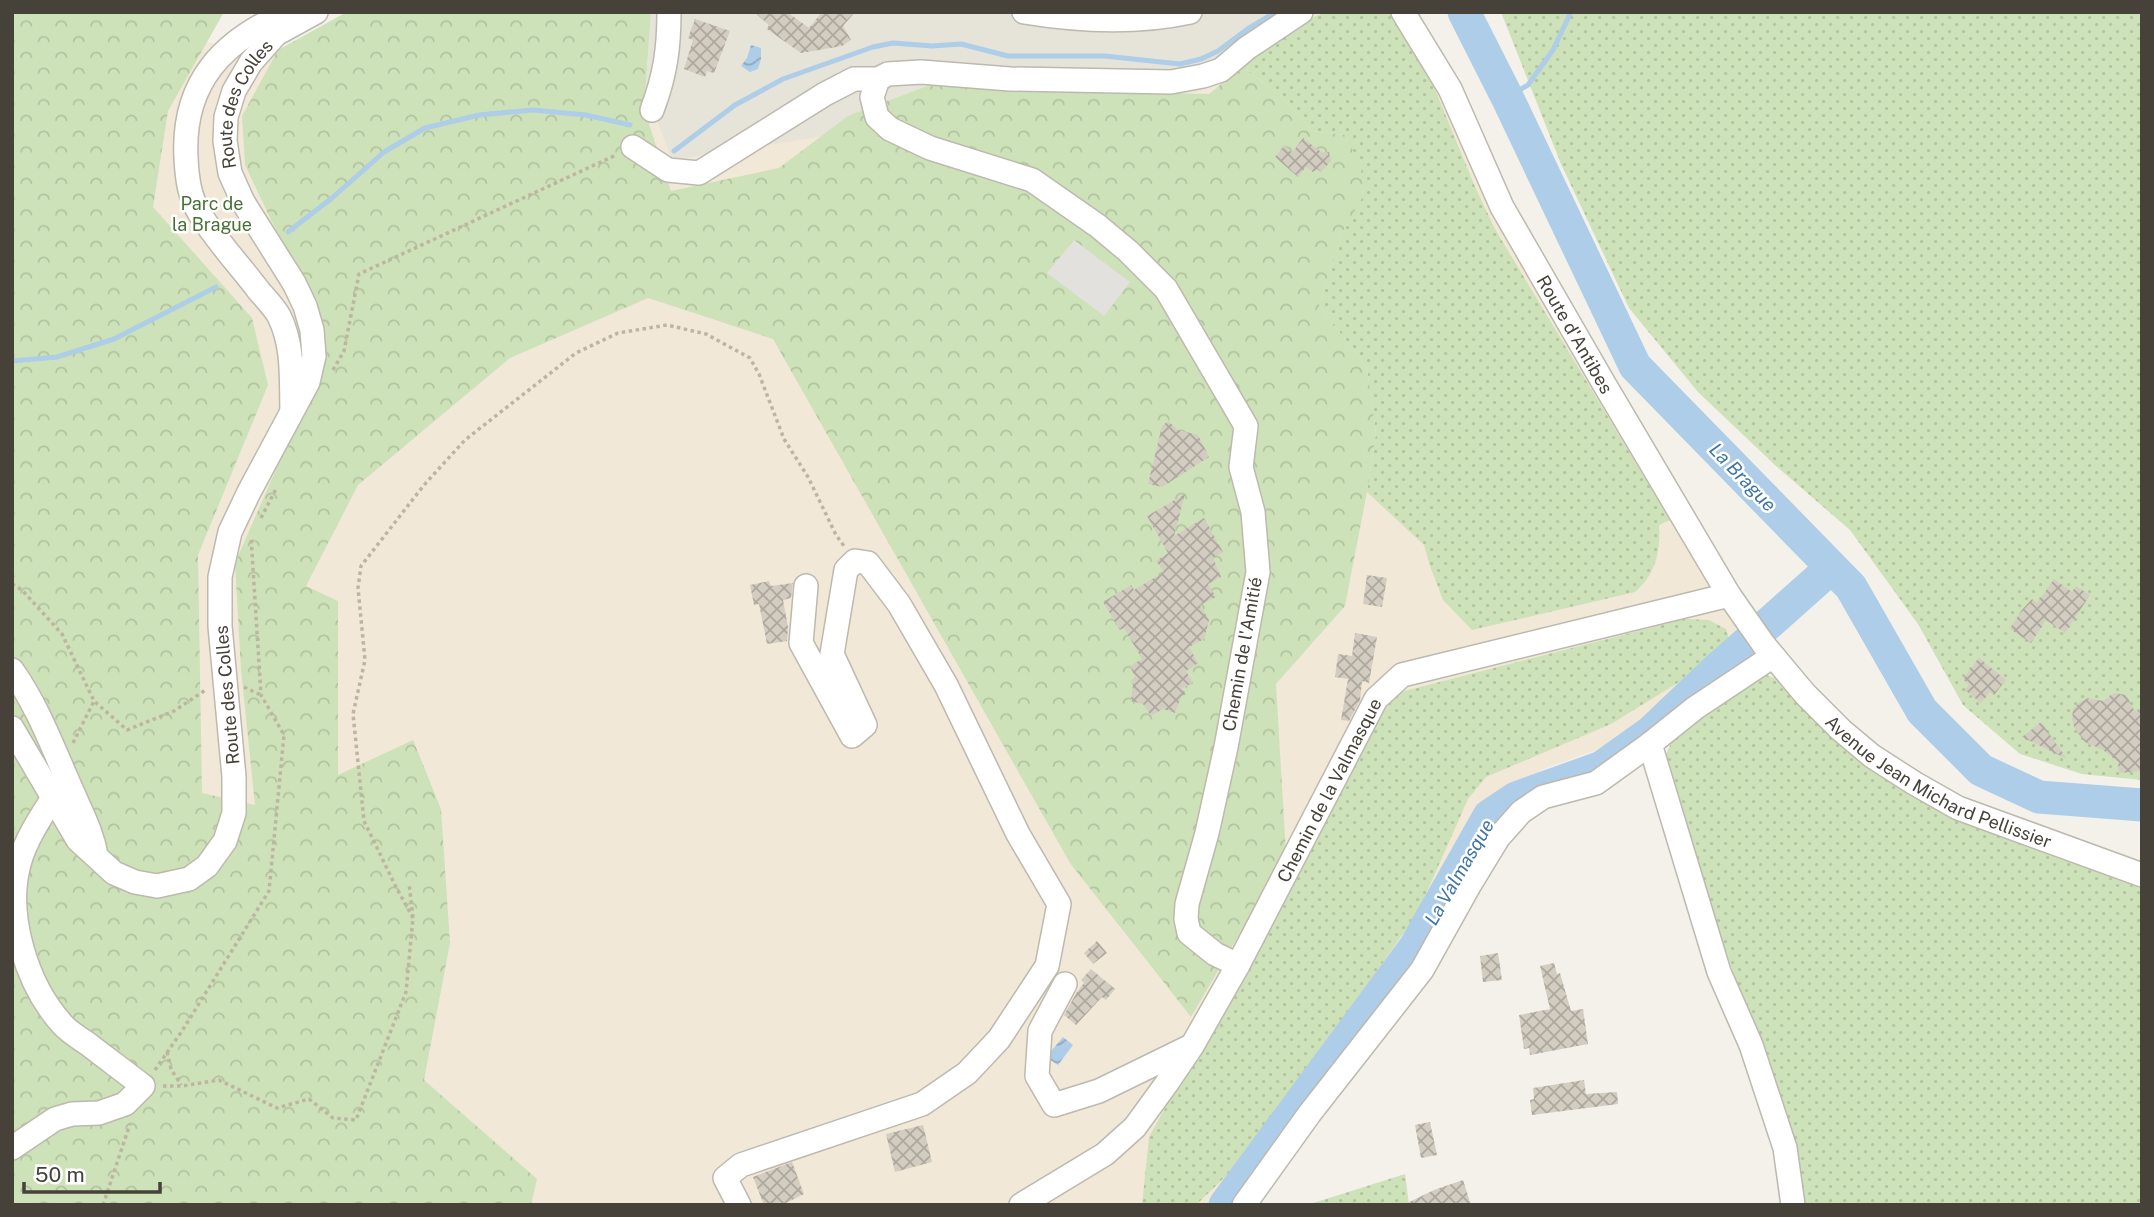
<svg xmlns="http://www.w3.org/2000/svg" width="2154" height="1217" viewBox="0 0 2154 1217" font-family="'Public Sans',sans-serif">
<defs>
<pattern id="grass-dots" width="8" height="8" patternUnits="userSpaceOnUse" patternTransform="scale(1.75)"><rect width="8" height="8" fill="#cde2b8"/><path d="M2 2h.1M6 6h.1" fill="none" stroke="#b1c39f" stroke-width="1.8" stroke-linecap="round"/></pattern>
<pattern id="forest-crowns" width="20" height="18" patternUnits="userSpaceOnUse" patternTransform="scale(1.75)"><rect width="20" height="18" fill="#cde2b8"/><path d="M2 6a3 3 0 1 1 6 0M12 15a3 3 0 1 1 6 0" fill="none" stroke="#b1c39f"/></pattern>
<pattern id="water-waves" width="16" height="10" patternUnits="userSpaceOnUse" patternTransform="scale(1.75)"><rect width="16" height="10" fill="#aecde8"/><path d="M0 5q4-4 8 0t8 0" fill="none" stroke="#8fa8bd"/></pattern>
<pattern id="building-cross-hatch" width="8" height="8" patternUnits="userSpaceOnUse" patternTransform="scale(1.75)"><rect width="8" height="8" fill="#d3cdc1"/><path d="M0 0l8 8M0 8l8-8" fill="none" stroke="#ada89e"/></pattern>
</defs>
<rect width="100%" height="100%" fill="#f3f1ea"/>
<path fill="#e6e3d9" d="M651,12h676l-117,82 -141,-3 -139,-6 -151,83 -108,23 -27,-82z"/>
<path fill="#f2e8d8" d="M12,12l642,100 18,48 531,-84 97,-64h103l200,370 139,252 -32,35 -64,49 -44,30 -61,22 -25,28 -27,18 -74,131 -190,258h-1213z"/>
<g fill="url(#grass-dots)">
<path d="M1327,12l68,1 34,62 47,114 19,40 175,291 -11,5c2,25 -4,51 -24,67l-163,38 -29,-30 -13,-34 -6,-21 -57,-53 9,-59 -9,-65 -48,-63 24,-74 21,-38 -19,-58 -33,-4 -30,-34 -40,-30 63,-47z"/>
<path d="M1501,12h641v768l-60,-6 -62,-20 -57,-49 -45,-81 -68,-94 -74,-64 -78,-74 -69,-84 -68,-144z"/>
<path d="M1685,619l24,1 17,9 5,16 -8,10 -112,69 -125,53 -18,22 -50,113 -125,180 -68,85 -29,28h-54l7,-68 189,-339 37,-74 22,-31z"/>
<path d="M1764,674l13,5 40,44 24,23 37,29 31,20 44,23 189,71v316h-339l-15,-75 -125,-360 2,-14 11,-23z"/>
<path d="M1405,1174l4,31h-102z"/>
</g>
<path fill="url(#forest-crowns)" d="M12,12h212l-56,99 -15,96 99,111 16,67 -70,170 4,238 53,12 -14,-135 -6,-107 75,-171 6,-85 -45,-87 -26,-55 -3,-49 36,-66 67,-37 5,-1h301l-7,97 27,82 108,-23 69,-52 82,-31 139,6 140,3 33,-27 40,30 30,34 33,4 15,29 5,29 -22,38 -24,74 48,63 9,65 -9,59 -22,114 -69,78 10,170 -95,163 -121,-154 -297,-524 -125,-41 -138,60 -152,127 -52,101 32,15v174l75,-35 28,69 9,134 -26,137 113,99 -6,26h-519z"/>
<path fill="#e2e1de" d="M1074,240l56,42 -26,34 -57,-43z"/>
<g fill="url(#water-waves)">
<path d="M751,45l10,3v11l-3,10 -8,3 -9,-6 6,-8z"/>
<path d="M1063,1037l10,8 -15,20 -12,-8z"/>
</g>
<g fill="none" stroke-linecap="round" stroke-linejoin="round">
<g stroke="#aecde8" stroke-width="5">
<path d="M1507,97l21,-12 25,-35 18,-38"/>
<path d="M674,151l61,-46 48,-26 90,-32 20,-4 39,3 29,-2 47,12h97l75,8 21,-5 17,-8 31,-23 27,-16"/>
<path d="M288,232l44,-34 52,-46 41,-24 54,-13 54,-5 53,5 44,10"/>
<path d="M12,361l45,-4 57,-18 102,-52"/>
</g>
<g stroke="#aecde8" stroke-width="33">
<path d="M1464,12l43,85 128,269 216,221 71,124 59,59 58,27 103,8"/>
<path d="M1225,1205l190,-258 74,-131 27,-18 86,-31 49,-35 64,-61 116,-103"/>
</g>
</g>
<g fill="url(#building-cross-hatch)">
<path d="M754,12h33l22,16 13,-16h33l-12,14 8,14 -9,6 -41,7 -34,-24 2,-4z"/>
<path d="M695,19l35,12 -16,42 -7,-2 -2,6 -21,-8 9,-29 -5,-2z"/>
<path d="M1303,138l18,14h8l2,9 -10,11 -4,-3 -4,3 -7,-5 -8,10 -23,-20 10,-11 7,7z"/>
<path d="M1168,421l10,9 20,5 11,22 -47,30 -14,-3 14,-58z"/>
<path d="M1185,494l-11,42 30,-18 19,34 -10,6 8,19 -13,7 8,13 -16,8 9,15 -5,19 -15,8 9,16 -12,8 7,12 -11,5 4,6 -5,3 -6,16 -12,-4 -12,7 -8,-12 -12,-3 2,-16 -2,-5 4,-3 -5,-11 12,-7 -18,-31 -4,2 -17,-28 28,-17 3,5 30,-18 -8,-11 12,-8 -21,-37z"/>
<path d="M1367,575l20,3 -5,29 -19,-3z"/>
<path d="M2054,579l18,13 4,-6 14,9 -25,38 -19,-13 -15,23 -21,-14 11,-18 11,-12 5,4z"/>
<path d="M769,581l2,5 22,-3 -2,15 -8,2 5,27 -1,14 -20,3 -8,-40 -5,1 -4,-20z"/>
<path d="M1355,633l22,4 -8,46 -7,-2 -2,19 -11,21 -8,-1 7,-41 -13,-2 3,-23 14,2z"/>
<path d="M1979,658l27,22 -12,15 -4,-3 -9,11 -16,-13 4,-5 -6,-6z"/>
<path d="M2115,693l11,2 8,15 8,2v59l-23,2 -1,-11 -15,-12 -18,-8 -10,-13 -3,-9 1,-11 6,-6 9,-5 15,3z"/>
<path d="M2041,722l26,37 -45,-22z"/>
<path d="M1097,941l10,12 -14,11 -9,-11z"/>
<path d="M1498,953l4,27 -19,2 -3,-26z"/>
<path d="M1554,963l3,11 3,-1 11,38 12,-2 5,35 -58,11 -1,-7 -5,1 -5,-34 31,-6 -10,-43z"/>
<path d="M1091,969l24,20 -9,11 -4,-3 -26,28 -12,-10 13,-23 7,-9 -3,-3z"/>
<path d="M1584,1080l2,14 31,-2 1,12 -86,11 -2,-15 4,-1 -1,-11z"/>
<path d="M1430,1122l7,33 -16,3 -6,-33z"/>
<path d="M923,1125l9,37 -37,10 -9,-38z"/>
<path d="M792,1162l12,32 -22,11h-18l-11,-28z"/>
<path d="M1463,1180l8,25h-68l31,-15z"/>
</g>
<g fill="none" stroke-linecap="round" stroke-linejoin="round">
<defs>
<g id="minor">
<path d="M289,12c-66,28 -107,70 -103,146 1,19 3,39 14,56 16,26 41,53 59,77 7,8 15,16 20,25 15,30 12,63 13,95"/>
<path d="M1024,12c55,9 111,12 166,0"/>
<path id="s1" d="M1403,12l47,77 52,118 101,175 126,213 35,50 41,49 36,36 31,26 42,27 44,25 184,67"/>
<path d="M878,79l-6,18 5,20 13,12 40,19 102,32 66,46 30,25 38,38 80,137 -5,41 12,45 5,60 -32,175 -19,86 -20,71 -1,15 3,14 26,21 23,11"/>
<path d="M652,110c13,-34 17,-61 17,-98"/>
<path d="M633,147l35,23 31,3 126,-79 29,-15h24l10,-5 33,-2 89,7 161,3 32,-6 18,-6 26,-22 54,-36"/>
<path d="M12,670c27,38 42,81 61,123 9,21 19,39 23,62"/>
<path id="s2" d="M12,728l66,112 36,33 21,9 22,4 32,-7 18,-13 18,-25 9,-28v-36l-14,-151v-49l10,-45 19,-40 59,-110 6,-26 -2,-26 -7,-24 -11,-23 -51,-81 -13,-29 -5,-32 1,-24 8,-26 17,-29 25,-28 40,-22"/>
<path d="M1650,744l69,228 32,73 34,103 8,57"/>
<path d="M1065,984l-25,47 -3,45 17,29 45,-14 90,-44"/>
<path d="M12,1148l43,-29 17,-5 27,-1 26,-9 18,-18c-18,-14 -37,-28 -55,-42 -9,-6 -19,-12 -26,-20 -35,-39 -57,-108 -43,-160 6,-23 21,-46 34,-66"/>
<path d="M739,1205l-14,-27 16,-13 181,-61 45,-31 32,-34 48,-73 12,-62 -41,-70 -72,-149 -47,-81 -31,-41 -13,-2 -9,9 -14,84 33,71 -13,11 -51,-93 5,-57"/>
<path id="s3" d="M1021,1205l84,-51 30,-27 32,-44 25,-37 46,-81 138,-266 26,-24 327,-80"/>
<path d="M1244,1205l66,-92 112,-143 48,-86 28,-46 23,-26 22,-15 53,-14 54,-39 45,-36 78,-52"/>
</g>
</defs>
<use href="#minor" stroke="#bdb9ae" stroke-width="26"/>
<g stroke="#bdb5a1" stroke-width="3.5" stroke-dasharray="3.5 3.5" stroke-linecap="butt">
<path d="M333,370l11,-19 15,-77 257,-119"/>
<path d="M261,518l16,-31"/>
<path d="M12,584l10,6 40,44 32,67 33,29 47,-19 33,-22"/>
<path d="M244,687l17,8"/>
<path d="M73,743l21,-42"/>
<path d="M413,918l-18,-33 -31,-64 -11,-107 12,-54 -7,-72 3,-22 63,-81 41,-45 111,-87 42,-20 49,-8 39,9 44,24 9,16 25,65 24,38 28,58 8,11"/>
<path d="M167,1052l4,17 10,16"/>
<path d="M155,1070l27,-39 87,-140 15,-156 -23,-40 -10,-158"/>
<path d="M163,1086h19l37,-6 58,28 32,-9 24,19 23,2 50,-128 7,-74 -4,-35"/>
<path d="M103,1205l27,-81"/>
</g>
<use href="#minor" stroke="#fff" stroke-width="23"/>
</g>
<g text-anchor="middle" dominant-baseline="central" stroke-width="5" stroke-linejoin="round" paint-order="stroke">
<g font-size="18" fill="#464239" stroke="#fff">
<text stroke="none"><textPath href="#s2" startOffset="1096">Route des Colles</textPath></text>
<text stroke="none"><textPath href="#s1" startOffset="366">Route d'Antibes</textPath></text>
<text transform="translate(1242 654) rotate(-80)">Chemin de l'Amitié</text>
<text transform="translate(227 695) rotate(-95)">Route des Colles</text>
<text stroke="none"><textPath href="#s1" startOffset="956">Avenue Jean Michard Pellissier</textPath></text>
<text stroke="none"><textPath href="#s3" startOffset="528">Chemin de la Valmasque</textPath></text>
</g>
<g font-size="18" fill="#477133" stroke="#fff">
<text x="212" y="203">Parc de<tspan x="212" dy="21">la Brague</tspan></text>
</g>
<g font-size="19" font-style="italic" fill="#3f75a5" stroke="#fff">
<text transform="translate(1743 477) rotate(46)">La Brague</text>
<text transform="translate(1459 872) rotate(-60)">La Valmasque</text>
</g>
</g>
<rect width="2154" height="1217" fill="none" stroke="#464239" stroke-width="28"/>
<path d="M24 1182v10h136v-10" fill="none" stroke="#464239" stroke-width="3.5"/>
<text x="35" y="1182" font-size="21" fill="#464239" stroke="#ffffff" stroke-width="5" paint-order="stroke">50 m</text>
</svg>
